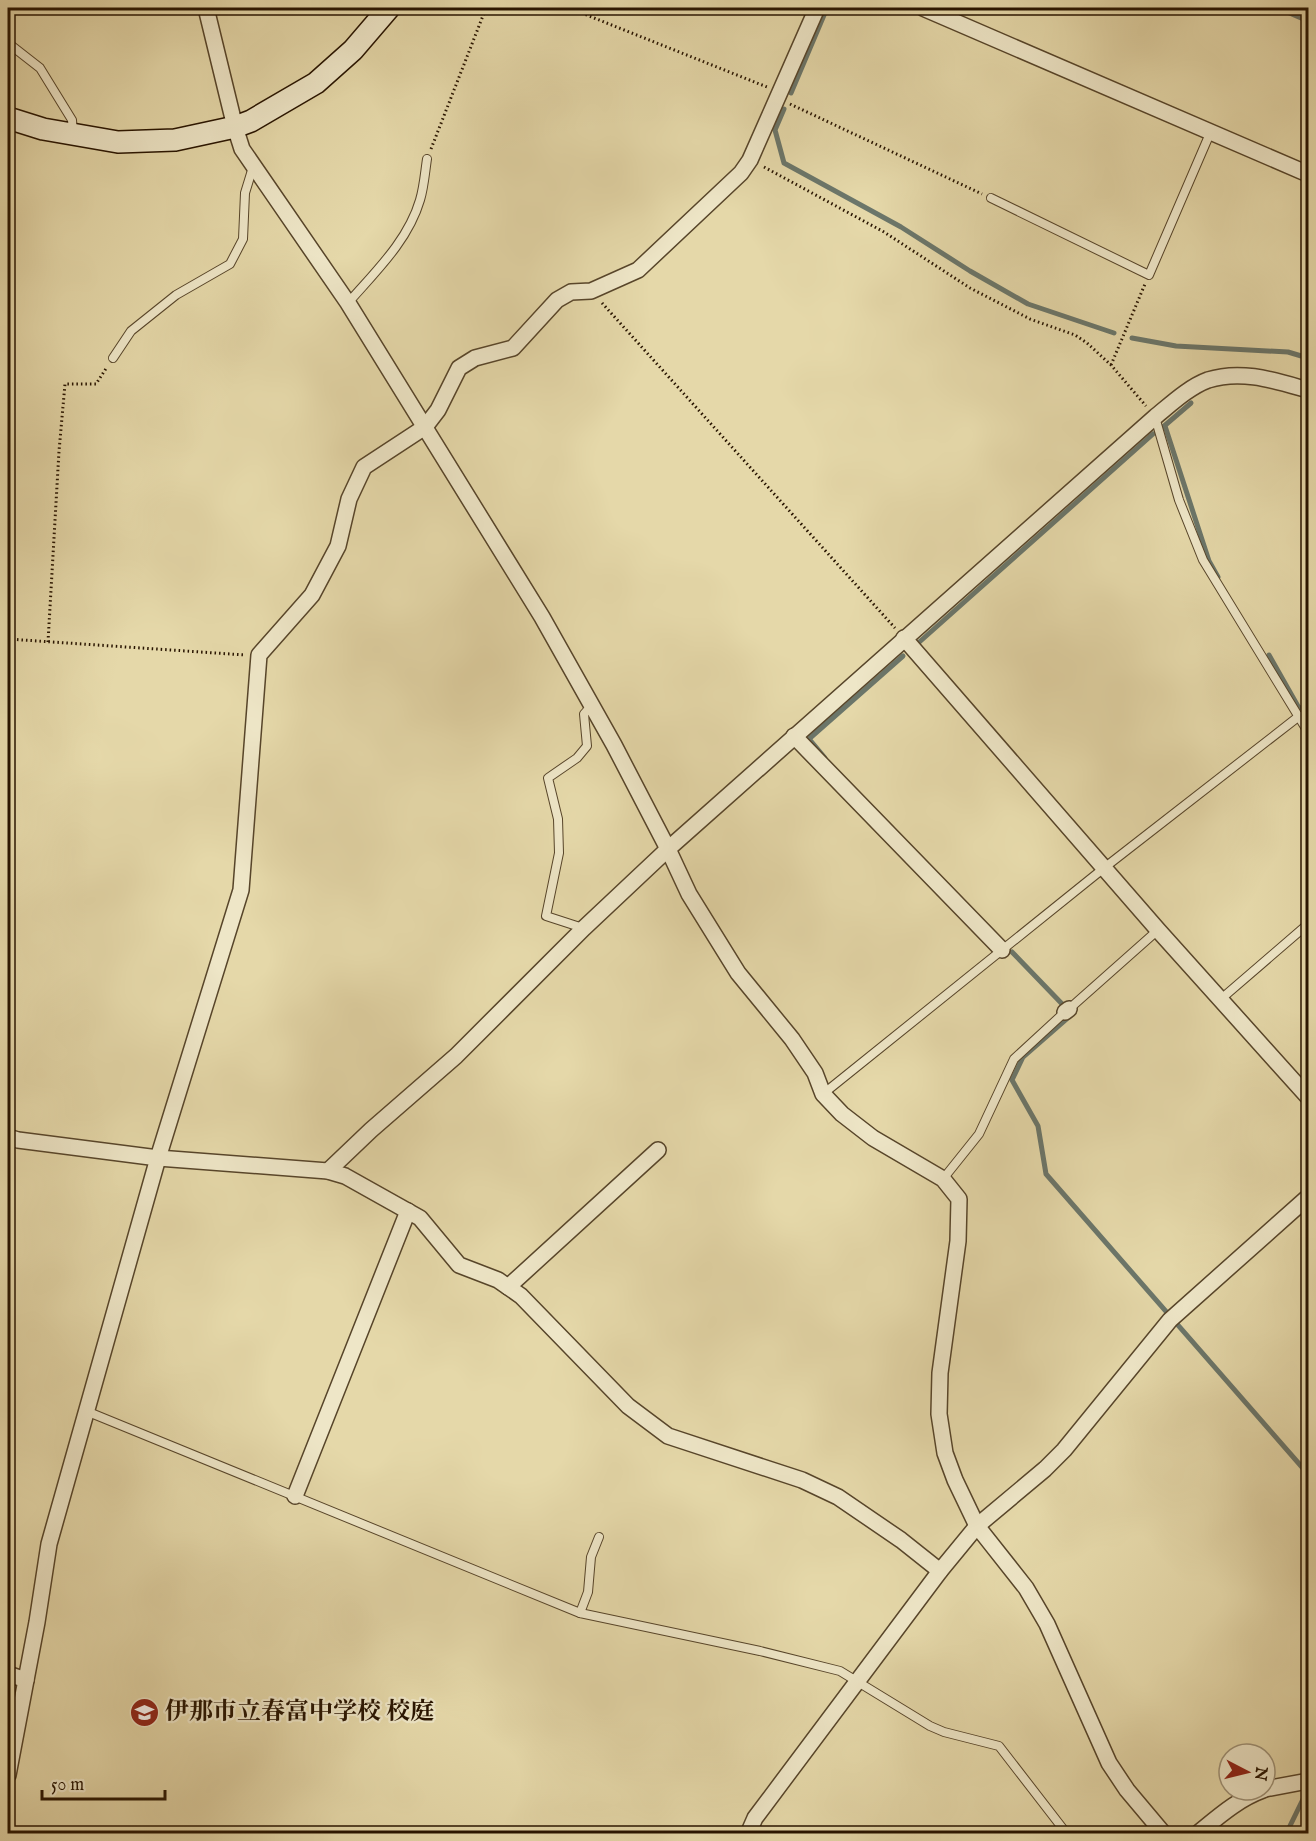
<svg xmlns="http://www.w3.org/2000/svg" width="1316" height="1841" viewBox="0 0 1316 1841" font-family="'IM FELL English','Noto Serif JP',serif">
<rect width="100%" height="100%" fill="#e5d8a9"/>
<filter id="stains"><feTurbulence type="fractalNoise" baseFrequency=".00333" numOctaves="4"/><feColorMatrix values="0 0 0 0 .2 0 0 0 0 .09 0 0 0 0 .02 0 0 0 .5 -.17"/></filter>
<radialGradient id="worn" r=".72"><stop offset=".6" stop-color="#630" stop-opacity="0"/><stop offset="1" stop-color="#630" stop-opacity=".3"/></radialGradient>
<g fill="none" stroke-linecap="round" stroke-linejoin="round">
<g stroke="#6b766a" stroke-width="5">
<path d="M1278,8l30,13"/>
<path d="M791,93l36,-85"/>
<path d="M784,109l-9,21 9,33 117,64 69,44 58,33 86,29"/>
<path d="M1132,338l44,8 112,6 20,6"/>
<path d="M1165,426l44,135 9,16"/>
<path d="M1163,427l28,-24"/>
<path d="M916,645l237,-211"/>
<path d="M1269,655l30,53 9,-1"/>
<path d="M825,758l-15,-18v-2l93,-82"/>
<path d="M1012,952l54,56"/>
<path d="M1071,1015l-48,42 -11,23 26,46 8,48 262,300"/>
<path d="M1286,1834l22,-45"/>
</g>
<defs>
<g id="lane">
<path d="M8,43l32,25 32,52 1,13"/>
<path d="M991,198l158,77 62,-144"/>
<path d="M348,303c27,-31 60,-62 72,-103 4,-13 5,-28 7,-41"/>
<path d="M113,358l18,-27 45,-36 54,-31 13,-25 2,-46 8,-26"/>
<path d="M1155,417l24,83 24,60 105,172"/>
<path d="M583,928l-37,-12 13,-63 -1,-34 -10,-41 29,-20 10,-12 -3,-32 8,-9"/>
<path d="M1221,999l87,-75"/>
<path d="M1069,1009l89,-79"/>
<path d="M823,1094l281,-226 185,-144 9,-7 10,-2"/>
<path d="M943,1179l36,-45 35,-75 51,-47"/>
<path d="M86,1411l494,202 180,38 80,20 90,55 14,6 55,14 68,88"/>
<path d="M580,1613l8,-21 3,-35 8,-20"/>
</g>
<g id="street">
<path d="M206,8l29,119 7,22 106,154 194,314 72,128 54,104 21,45 49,79 54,66 23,34 8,21 19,20 31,24 70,41 16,20 -1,42 -18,132 -1,41 6,39 10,27 22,46 49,62 21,36 62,139 18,27 37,44"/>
<path d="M923,8l385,166"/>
<path d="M904,638l254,292 150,167"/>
<path d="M794,736l208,214"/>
<path d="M1065,1012l4,-3"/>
<path d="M8,1137l10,3 140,18 170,13 17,5 75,42 39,47 39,15 23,16 107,110 40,30 134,44 36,17 63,43 39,31"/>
<path d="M328,1171l43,-41 85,-74 128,-128 84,-79 487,-432c16,-13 34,-30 53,-37 34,-11 68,1 100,10"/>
<path d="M508,1287l150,-137"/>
<path d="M295,1496l113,-285"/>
<path d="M8,1674l18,6"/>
<path d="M8,1775l29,-153 12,-78 109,-386 83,-268 18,-235 53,-60 26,-49 11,-47 15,-32 61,-40 13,-17 21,-42 16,-10 38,-10 44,-48 14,-8 20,-1 47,-21 103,-97 9,-13 67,-152"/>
<path d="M1265,1789l43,-8"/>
<path d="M748,1834l7,-16 185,-247 37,-45 68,-57 19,-19 106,-130 138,-123"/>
<path d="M1197,1834c21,-17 41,-35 66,-44"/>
</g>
<path id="secondary" d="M8,118l35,11 75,13 57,-2 60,-13 16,-6 65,-38 37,-33 36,-42"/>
</defs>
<use href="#lane" stroke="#57452a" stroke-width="10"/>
<use href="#street" stroke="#57452a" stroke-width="18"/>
<use href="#secondary" stroke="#281400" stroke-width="24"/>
<g stroke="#281400" stroke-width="3" stroke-dasharray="1.5 3" stroke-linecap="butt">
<path d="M569,8l198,79"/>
<path d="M1291,8l17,7"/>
<path d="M790,104l192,90"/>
<path d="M431,149l55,-141"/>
<path d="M764,167l120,65 86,56 60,31 45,16 12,8 24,22 35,41"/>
<path d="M602,303l293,325"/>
<path d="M1111,365l34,-81"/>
<path d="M8,639l237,16"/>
<path d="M48,642l11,-191 6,-67h31l11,-17"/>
</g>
<use href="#lane" stroke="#eee6c7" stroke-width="8"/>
<use href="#street" stroke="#eee6c7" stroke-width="15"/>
<use href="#secondary" stroke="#eee6c7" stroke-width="21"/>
</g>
<defs>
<symbol id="school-disc" viewBox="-11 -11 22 22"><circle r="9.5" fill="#8f2418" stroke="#eee6c7"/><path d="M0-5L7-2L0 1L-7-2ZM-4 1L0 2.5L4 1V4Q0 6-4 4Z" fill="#fff"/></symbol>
</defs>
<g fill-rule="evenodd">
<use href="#school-disc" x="128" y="1696" width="33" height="33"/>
</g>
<g text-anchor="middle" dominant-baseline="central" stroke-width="4.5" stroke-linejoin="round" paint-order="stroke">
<g font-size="24" font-weight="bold" fill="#281400" stroke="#eee6c7" text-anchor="start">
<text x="165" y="1712">伊那市立春富中学校 校庭</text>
</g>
</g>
<rect width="1316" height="1841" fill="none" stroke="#e5d8a9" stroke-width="30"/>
<rect x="9" y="9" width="1298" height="1823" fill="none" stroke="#281400" stroke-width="3"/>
<rect x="15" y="15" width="1286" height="1811" fill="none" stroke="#281400" stroke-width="1.5"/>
<g transform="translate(1247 1772) rotate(97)"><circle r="28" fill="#eee6c7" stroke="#9f9277" stroke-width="1.5"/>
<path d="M0-4.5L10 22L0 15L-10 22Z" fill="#8f2418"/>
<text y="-9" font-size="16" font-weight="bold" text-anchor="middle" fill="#281400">N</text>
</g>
<path d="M42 1790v9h123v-9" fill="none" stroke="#281400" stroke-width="3"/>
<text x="51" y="1790" font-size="18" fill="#281400" stroke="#eee6c7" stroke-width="4.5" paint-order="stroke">50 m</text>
<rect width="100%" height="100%" filter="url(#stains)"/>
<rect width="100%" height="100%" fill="url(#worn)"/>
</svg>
